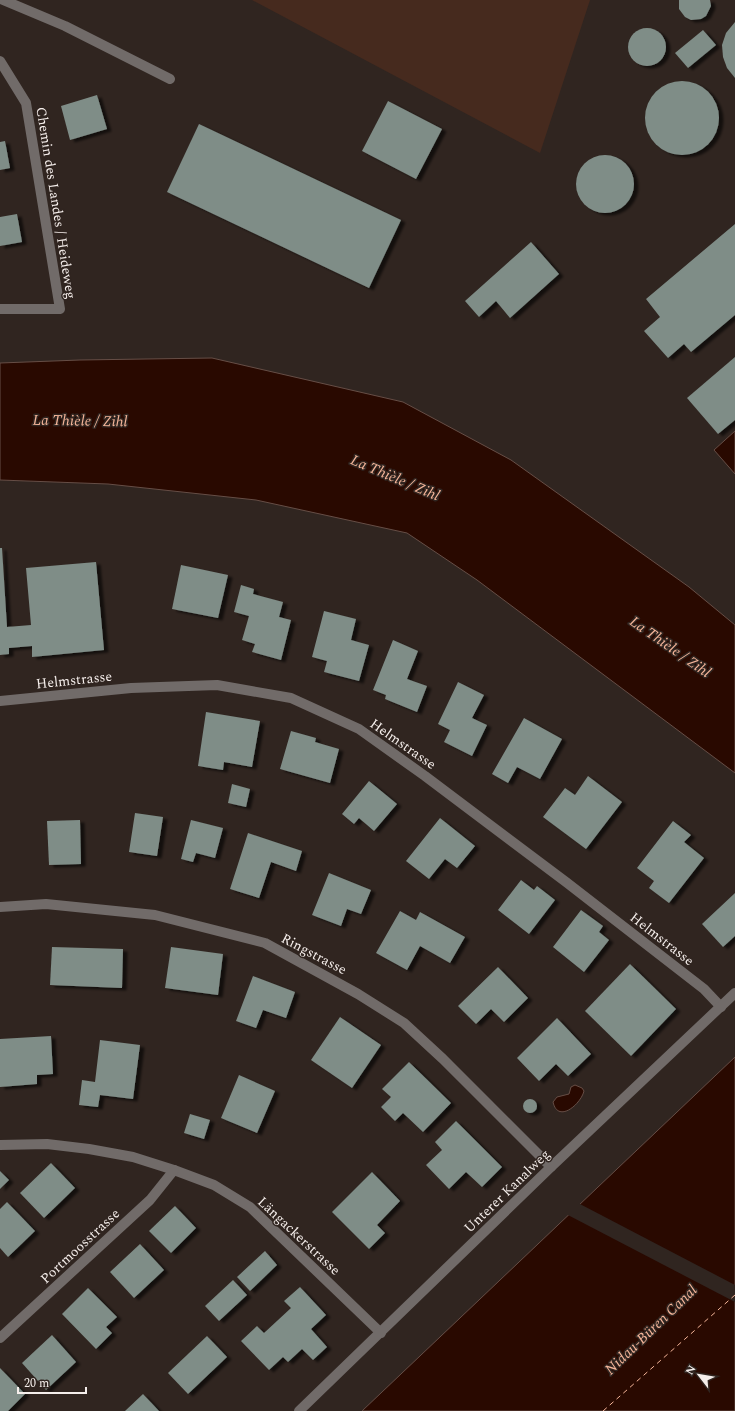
<svg xmlns="http://www.w3.org/2000/svg" width="735" height="1411" viewBox="0 0 735 1411" font-family="Spectral,serif">
<defs>
<filter id="shadow"><feDropShadow dx="4.5" dy="2.5" stdDeviation="1" flood-color="#0009"/></filter>
</defs>
<rect width="100%" height="100%" fill="#302520"/>
<path fill="#462a1e" d="M252,0h338l-50,153z"/>
<g fill="#290900" stroke="#664e46">
<path d="M212,358l191,44 108,58 178,127 46,38v148l-258,-193 -70,-47 -151,-33 -148,-16 -108,-4v-117l80,-3z"/>
<path d="M735,431v43l-21,-24z"/>
<path d="M735,1057v354h-373z"/>
<path d="M575,1085l7,3 2,3c-3,13 -26,33 -31,11l4,-5 12,-3 2,-7z"/>
</g>
<path fill="#302520" d="M578,1203l157,82v17l-169,-88z"/>
<g fill="none" stroke-linecap="round" stroke-linejoin="round">
<path stroke="#f5b599" stroke-width="1" stroke-dasharray="5 4" stroke-linecap="butt" d="M603,1411l132,-116"/>
</g>
<g fill="#7f8d87" filter="url(#shadow)">
<path d="M679,0h31l1,6 -5,10 -5,3 -10,1 -6,-3 -6,-8z"/>
<path d="M735,22v56l-8,-10 -4,-11 -1,-12 4,-12z"/>
<circle cx="647" cy="47" r="19"/>
<path d="M703,30l13,15 -28,23 -13,-15z"/>
<circle cx="682" cy="118" r="37"/>
<path d="M97,95l10,34 -37,11 -9,-34z"/>
<path d="M388,101l54,28 -26,50 -54,-28z"/>
<path d="M199,124l202,96 -32,68 -202,-96z"/>
<path d="M5,141l5,27 -10,2v-28z"/>
<circle cx="605" cy="184" r="29"/>
<path d="M17,214l5,28 -22,4v-29z"/>
<path d="M735,224v91l-44,37 -7,-8 -16,14 -24,-27 16,-14 -14,-18z"/>
<path d="M531,242l28,32 -49,44 -14,-17 -17,16 -14,-16z"/>
<path d="M735,357v63l-17,14 -31,-36z"/>
<path d="M0,548h2l5,79 24,-2 -5,-57 70,-6 8,88 -72,7v-11l-23,2v6l-9,1z"/>
<path d="M181,565l47,10 -10,43 -46,-9z"/>
<path d="M241,585l13,4 -1,5 30,8 -4,15 12,3 -10,40 -29,-8 3,-8 -13,-4 7,-24 -15,-4z"/>
<path d="M324,611l32,8 -5,21 18,5 -10,36 -35,-9 3,-11 -15,-4z"/>
<path d="M393,640l25,11 -11,28 20,7 -10,26 -32,-13 1,-4 -13,-5z"/>
<path d="M458,682l26,13 -12,23 15,7 -15,31 -28,-14 6,-12 -12,-6z"/>
<path d="M206,712l54,9 -8,46 -28,-5 -1,8 -25,-4z"/>
<path d="M524,718l38,21 -22,40 -23,-12 -9,16 -16,-9z"/>
<path d="M291,731l25,7 -1,4 24,7 -9,34 -50,-14z"/>
<path d="M588,776l34,26 -36,47 -43,-32 22,-29 10,7z"/>
<path d="M369,781l28,23 -23,27 -15,-13 -5,6 -12,-10z"/>
<path d="M232,784l18,5 -4,18 -18,-4z"/>
<path d="M135,813l28,4 -6,39 -28,-4z"/>
<path d="M440,818l35,28 -18,22 -12,-9 -16,20 -23,-18z"/>
<path d="M80,820l1,44 -32,1 -2,-44z"/>
<path d="M191,820l32,8 -8,30 -19,-5 -3,9 -12,-3z"/>
<path d="M673,821l18,14 -7,7 20,16 -35,45 -20,-15 5,-7 -17,-13z"/>
<path d="M248,833l54,18 -6,20 -25,-9 -12,36 -29,-9z"/>
<path d="M329,873l42,17 -10,24 -14,-5 -6,17 -29,-11z"/>
<path d="M521,880l13,10 3,-4 18,14 -26,34 -31,-24z"/>
<path d="M735,893v43l-12,11 -21,-23z"/>
<path d="M581,910l22,16 -4,6 10,8 -25,32 -31,-25z"/>
<path d="M400,911l16,9 4,-8 45,25 -15,26 -30,-17 -13,24 -31,-17z"/>
<path d="M52,947l71,2 -1,39 -72,-3z"/>
<path d="M171,947l52,7 -5,41 -53,-7z"/>
<path d="M630,964l46,45 -45,47 -46,-45z"/>
<path d="M498,967l30,31 -24,24 -13,-13 -15,15 -18,-18z"/>
<path d="M253,976l42,16 -9,26 -23,-8 -7,18 -20,-7z"/>
<path d="M340,1017l41,28 -29,43 -41,-28z"/>
<path d="M557,1018l34,36 -23,22 -12,-12 -17,17 -22,-23z"/>
<path d="M51,1036l2,38 -16,1v9l-37,3v-48z"/>
<path d="M100,1040l40,5 -7,54 -33,-4 -2,12 -19,-2 3,-25 13,2z"/>
<path d="M409,1062l42,41 -28,29 -20,-19 -8,8 -14,-14 10,-10 -9,-8z"/>
<path d="M239,1075l36,16 -18,42 -36,-15z"/>
<circle cx="530" cy="1106" r="7"/>
<path d="M190,1114l20,6 -6,19 -20,-6z"/>
<path d="M456,1121l46,46 -20,20 -16,-15 -17,17 -23,-24 16,-15 -7,-8z"/>
<path d="M51,1163l24,25 -31,30 -24,-25z"/>
<path d="M0,1171l9,9 -9,9z"/>
<path d="M372,1172l28,29 -23,24 8,8 -16,16 -37,-37z"/>
<path d="M7,1202l28,29 -27,26 -8,-9v-39z"/>
<path d="M175,1206l21,22 -25,25 -22,-22z"/>
<path d="M140,1244l24,26 -30,28 -24,-26z"/>
<path d="M265,1251l12,14 -27,26 -13,-14z"/>
<path d="M233,1280l14,15 -28,26 -14,-15z"/>
<path d="M300,1287l26,28 -15,14 16,18 -14,13 -11,-11 -14,13 -5,-5 -14,13 -28,-29 16,-15 7,7 27,-25 -7,-7z"/>
<path d="M88,1288l29,29 -11,10 6,6 -16,16 -34,-35z"/>
<path d="M52,1335l24,27 -30,28 -24,-27z"/>
<path d="M207,1336l20,21 -39,37 -20,-21z"/>
<path d="M0,1368l25,26 -17,17h-8z"/>
<path d="M143,1394l16,17h-34z"/>
</g>
<g fill="none" stroke-linecap="round" stroke-linejoin="round">
<path stroke="#716b69" stroke-width="10" d="M3,0l62,26 105,53"/>
<g stroke="#716b69" stroke-width="10">
<path d="M0,61l26,42 34,206h-60"/>
<path d="M0,701l131,-13 86,-3 74,13 68,31 66,47 141,106 138,107 17,18"/>
<path d="M0,907l46,-3 109,11 110,28 93,51 46,29 39,36 108,108"/>
<path d="M0,1145l47,-1 42,5 44,8 41,13 40,15 36,22 131,126"/>
<path d="M0,1338l150,-138 24,-30"/>
<path d="M299,1411l252,-244 184,-174"/>
</g>
</g>
<g text-anchor="middle" dominant-baseline="central" stroke-width="3" stroke-linejoin="round" paint-order="stroke">
<g font-size="14" fill="#f5eeeb" stroke="#302520">
<text transform="translate(56 203) rotate(81)">Chemin des Landes / Heideweg</text>
<text transform="translate(74 680) rotate(-6)">Helmstrasse</text>
<text transform="translate(403 744) rotate(35)">Helmstrasse</text>
<text transform="translate(662 939) rotate(38)">Helmstrasse</text>
<text transform="translate(314 954) rotate(28)">Ringstrasse</text>
<text transform="translate(507 1191) rotate(-44)">Unterer Kanalweg</text>
<text transform="translate(299 1236) rotate(43)">Längackerstrasse</text>
<text transform="translate(80 1246) rotate(-43)">Portmoosstrasse</text>
</g>
<g font-size="15" font-style="italic" fill="#f5b599" stroke="#302520">
<text transform="translate(80 421) rotate(1)">La Thièle / Zihl</text>
<text transform="translate(395 478) rotate(23)">La Thièle / Zihl</text>
<text transform="translate(670 647) rotate(35)">La Thièle / Zihl</text>
<text transform="translate(651 1330) rotate(-44)">Nidau-Büren Canal</text>
</g>
</g>
<g transform="translate(699 1375) rotate(301)" stroke="#302520" stroke-width="3" paint-order="stroke">
<path d="M0-3L7 15L0 10L-7 15Z" fill="#f5eeeb"/>
<text y="-6" font-size="11" font-weight="bold" text-anchor="middle" fill="#f5eeeb">N</text>
</g>
<path d="M18 1387v6h68v-6" fill="none" stroke="#f5eeeb" stroke-width="2"/>
<text x="24" y="1387" font-size="12" fill="#f5eeeb" stroke="#302520" stroke-width="3" paint-order="stroke">20 m</text>
</svg>
